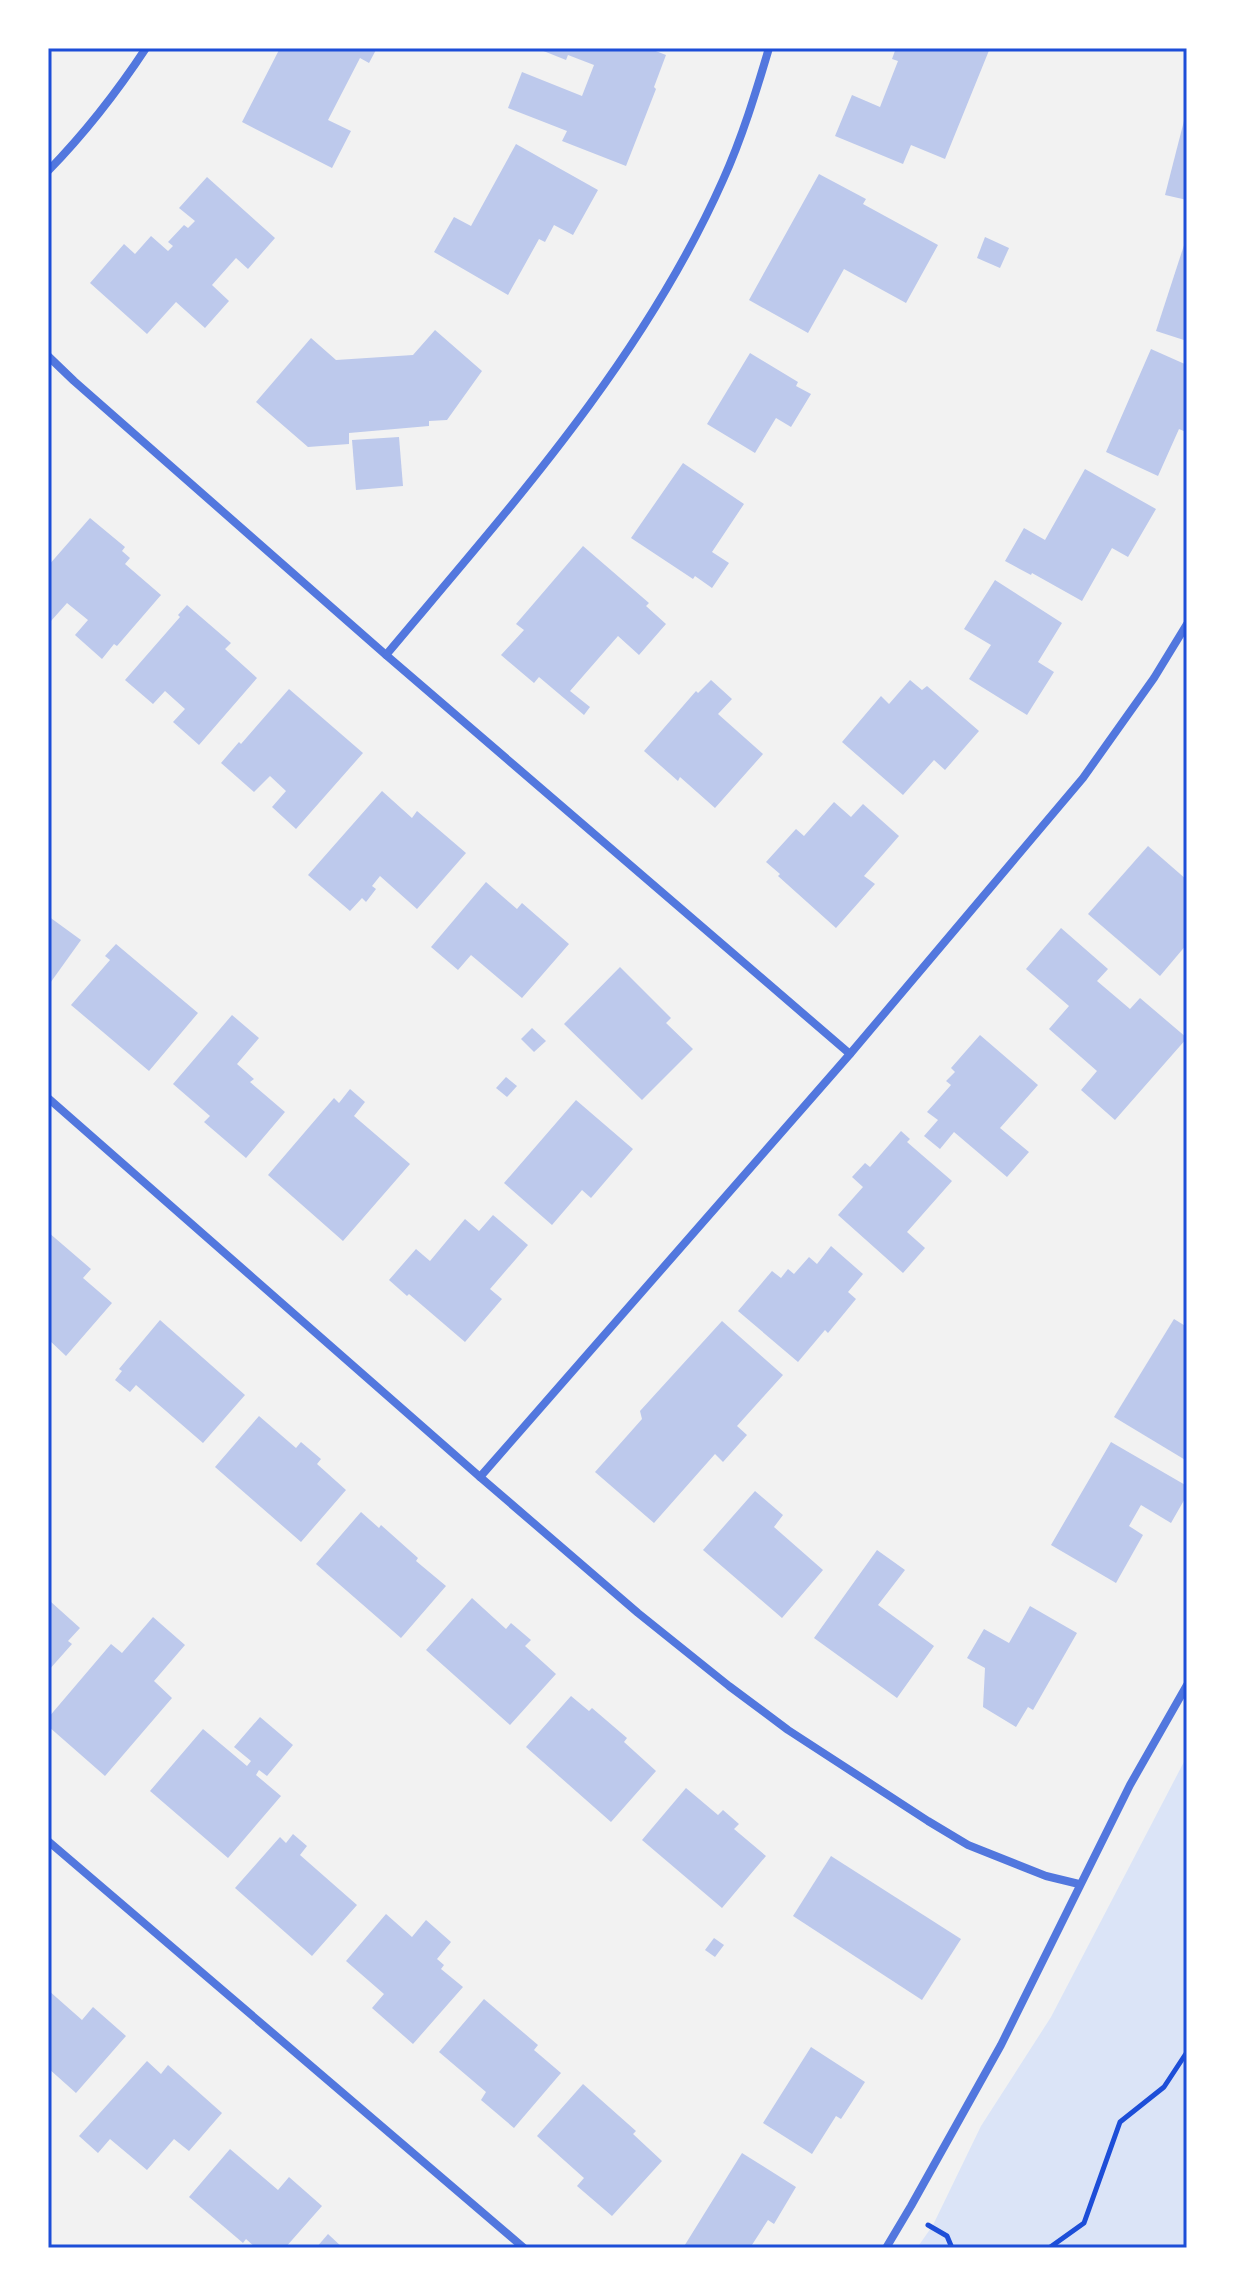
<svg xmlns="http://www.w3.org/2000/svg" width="1235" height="2296" viewBox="0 0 1235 2296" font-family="'Source Sans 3',sans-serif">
<rect width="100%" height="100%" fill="#f2f2f2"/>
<path fill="#dbe4f7" d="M1187,1756v492h-270l16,-23 48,-99 70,-109z"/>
<g fill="#bdc9ec">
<path d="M280,48h97l-8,15 -9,-5 -32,62 23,11 -19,37 -90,-46z"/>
<path d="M536,48h112l18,7 -12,32 2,2 -30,77 -64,-25 5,-10 -59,-23 14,-36 60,24 12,-31 -26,-10 -2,5z"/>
<path d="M896,48h94l-45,111 -34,-14 -8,19 -68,-28 17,-41 28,12 18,-46 -6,-2z"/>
<path d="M1186,113h1v87l-22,-5z"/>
<path d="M516,144l82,46 -25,45 -19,-10 -9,17 -6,-3 -31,56 -74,-43 20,-35 17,9z"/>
<path d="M819,174l47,25 -3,5 75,41 -32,58 -62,-34 -36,64 -59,-33z"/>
<path d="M207,177l68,61 -27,31 -12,-11 -24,27 17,16 -24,27 -29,-26 -29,32 -57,-51 34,-39 11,10 16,-18 17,15 5,-5 -5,-4 16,-17 4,3 7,-7 -16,-13z"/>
<path d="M1187,236v105l-31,-10z"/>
<path d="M985,237l24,11 -9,20 -23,-10z"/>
<path d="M435,330l47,41 -35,49 -18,1v5l-80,7v11l-41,3 -52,-45 55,-64 25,22 77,-5z"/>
<path d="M1151,349l36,16v63l-1,4 -7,-3 -21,47 -52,-24z"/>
<path d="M750,353l48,29 -2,4 15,8 -20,33 -15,-9 -21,35 -48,-29z"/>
<path d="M399,437l4,49 -47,4 -4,-50z"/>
<path d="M683,463l61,41 -32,48 17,11 -17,25 -17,-12 -2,3 -62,-41z"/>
<path d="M1085,469l71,40 -28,48 -16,-9 -30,53 -50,-28 -1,2 -26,-14 19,-33 21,12z"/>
<path d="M90,518l35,29 -3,4 8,7 -5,6 36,31 -44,51 -3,-2 -12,15 -27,-24 13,-15 -21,-17 -16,18 -3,-3v-52z"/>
<path d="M583,546l66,57 -3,3 20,18 -27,31 -21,-19 -48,55 20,16 -6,8 -45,-38 -5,6 -33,-28 23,-25 -8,-6z"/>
<path d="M995,580l67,43 -24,39 16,10 -27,43 -58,-36 22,-34 -27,-16z"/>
<path d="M187,605l44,38 -6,6 32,29 -58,67 -26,-23 12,-13 -20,-18 -12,13 -28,-24 55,-63 -2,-2z"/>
<path d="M711,680l21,19 -14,15 45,40 -48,54 -35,-31 -2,4 -34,-30 52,-60 2,2z"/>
<path d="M910,680l12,10 5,-4 52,45 -34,39 -11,-10 -31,35 -61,-53 39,-46 8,8z"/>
<path d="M289,689l74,64 -67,76 -24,-22 14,-16 -16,-15 -16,16 -33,-29 18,-21 2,2z"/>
<path d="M382,791l30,27 5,-7 49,42 -49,56 -37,-33 -8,10 4,3 -10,13 -4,-4 -12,13 -42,-36z"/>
<path d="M834,802l17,15 12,-13 36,32 -35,40 11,8 -39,44 -58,-52 2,-2 -14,-12 30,-33 8,7z"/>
<path d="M1148,846l39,34v64l-27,32 -72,-62z"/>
<path d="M486,882l31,27 5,-6 47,41 -47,54 -51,-43 -13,15 -27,-23z"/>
<path d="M48,916l33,24 -33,46z"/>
<path d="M1061,928l47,41 -11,12 33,28 10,-11 47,40 -72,82 -34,-30 16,-19 -48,-42 20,-23 -43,-37z"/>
<path d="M116,944l82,69 -49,58 -78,-66 39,-45 -5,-4z"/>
<path d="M620,967l51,51 -5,5 27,26 -51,51 -78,-76z"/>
<path d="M232,1015l27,23 -22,26 17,15 -4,3 35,30 -39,46 -42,-36 6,-6 -37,-32z"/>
<path d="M532,1028l14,13 -12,11 -13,-13z"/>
<path d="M980,1035l58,50 -38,43 29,24 -22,25 -53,-45 -14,17 -16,-13 14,-16 -11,-8 24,-27 -5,-4 9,-9 -4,-4z"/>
<path d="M506,1077l11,9 -10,11 -11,-9z"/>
<path d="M350,1089l15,13 -11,14 56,48 -67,77 -75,-66 66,-77 5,5z"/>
<path d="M576,1100l57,49 -42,49 -9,-8 -30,35 -48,-42z"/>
<path d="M901,1131l9,8 -3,3 45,39 -45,51 18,16 -22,25 -65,-58 25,-28 -11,-10 13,-14 5,4z"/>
<path d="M493,1215l35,30 -38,44 12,10 -37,43 -56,-48 -2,2 -18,-16 27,-31 14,12 35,-42 14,12z"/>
<path d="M48,1232l43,37 -8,9 29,25 -46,53 -18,-17z"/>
<path d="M831,1246l32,28 -15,18 8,7 -28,34 -3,-3 -27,32 -60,-51 34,-40 9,7 7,-9 6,5 15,-17 8,7z"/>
<path d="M1174,1319l13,8v134l-73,-44z"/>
<path d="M160,1320l85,75 -42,48 -67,-58 -6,7 -15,-12 7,-9 -3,-2z"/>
<path d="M722,1321l61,54 -46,51 10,9 -24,27 -8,-8 -61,69 -59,-51 47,-53 -2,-8z"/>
<path d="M259,1416l37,32 5,-6 20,17 -4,5 29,26 -45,52 -86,-75z"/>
<path d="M1111,1442l76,44v9l-16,28 -30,-18 -12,21 14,9 -27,48 -65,-38z"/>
<path d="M755,1491l28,24 -9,12 49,43 -41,48 -79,-68z"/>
<path d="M361,1512l18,16 2,-3 37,33 -2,3 30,25 -45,52 -85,-74z"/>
<path d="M877,1550l28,20 -27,35 56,41 -37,52 -83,-60z"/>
<path d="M472,1598l34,31 5,-6 20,17 -6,6 31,28 -46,51 -84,-75z"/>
<path d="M51,1602l29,26 -12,13 4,3 -24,27v-64z"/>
<path d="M1030,1606l47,27 -44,77 -5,-3 -12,20 -33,-20 2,-39 -18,-10 17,-29 25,14z"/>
<path d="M153,1617l32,28 -31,36 18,17 -67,78 -57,-50v-8l63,-74 11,9z"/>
<path d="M571,1696l18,15 3,-3 35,30 -3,4 32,29 -45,51 -85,-75z"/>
<path d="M260,1717l33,28 -26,31 -8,-6 -3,5 25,21 -53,62 -78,-67 53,-62 44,37 4,-5 -17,-14z"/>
<path d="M686,1788l32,27 5,-5 16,14 -5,5 32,27 -44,52 -80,-68z"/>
<path d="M293,1834l14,12 -7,9 57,50 -45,51 -77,-68 45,-51 6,6z"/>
<path d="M831,1856l130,83 -39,61 -129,-84z"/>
<path d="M386,1914l26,23 14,-17 25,22 -14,17 7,6 -3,4 22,18 -50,57 -41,-36 12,-14 -38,-33z"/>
<path d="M714,1938l10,7 -9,12 -10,-7z"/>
<path d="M48,1990l34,30 11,-13 33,29 -50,57 -28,-25z"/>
<path d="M484,1999l54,46 -4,5 27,23 -47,55 -33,-28 5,-8 -47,-40z"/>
<path d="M811,2047l54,35 -24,37 -5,-3 -24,38 -49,-31z"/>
<path d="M147,2061l14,13 7,-9 54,48 -33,38 -15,-12 -27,31 -37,-31 -12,14 -19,-17z"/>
<path d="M583,2084l53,47 -3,3 29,27 -50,55 -35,-30 7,-8 -47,-42z"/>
<path d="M230,2149l48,41 11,-13 33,29 -37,42h-29l-10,-9 -3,4 -54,-46z"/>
<path d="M742,2153l54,34 -22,37 -6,-4 -18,28h-67z"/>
<path d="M328,2234l15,14h-27z"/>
</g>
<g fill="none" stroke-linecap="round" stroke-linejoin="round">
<g stroke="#1d4ed8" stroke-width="5">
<path d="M928,2225l19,11 5,12"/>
<path d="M1049,2248l35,-25 36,-101 44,-35 23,-35"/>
</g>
<g stroke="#5277de" stroke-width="8">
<path d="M48,171c37,-38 69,-79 98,-123"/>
<path d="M48,356l26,25 312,274 464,399"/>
<path d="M386,655c125,-149 257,-295 337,-475 19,-42 33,-88 46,-132"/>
<path d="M48,1098l432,379 158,136 91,73 59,44 140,91 40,24 78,31 33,8"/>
<path d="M480,1477l370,-423 233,-276 71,-100 33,-54"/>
<path d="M48,1841l476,407"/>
<path d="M886,2248l25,-42 90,-161 129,-260 57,-100"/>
</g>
</g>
<rect width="1235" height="2296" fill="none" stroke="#ffffff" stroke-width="100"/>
<rect x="50" y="50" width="1135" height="2196" fill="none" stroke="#1d4ed8" stroke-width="3"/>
</svg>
